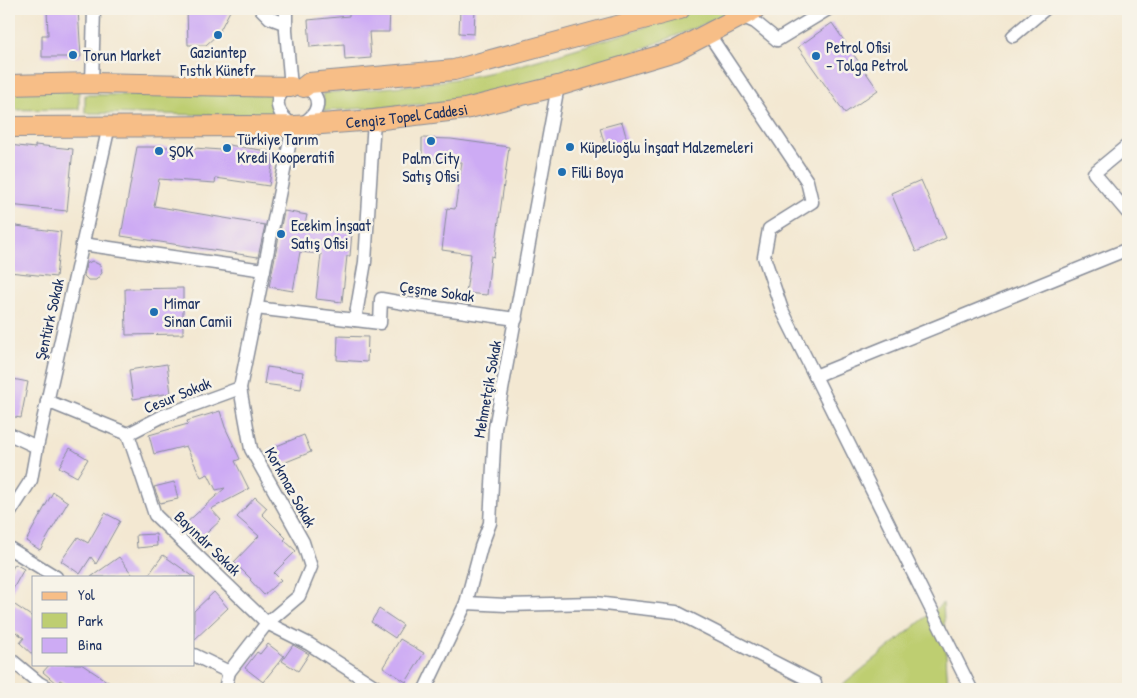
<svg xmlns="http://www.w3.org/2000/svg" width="1137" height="698" viewBox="0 0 1137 698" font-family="'Patrick Hand',sans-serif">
<rect width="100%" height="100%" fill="#f7f3e8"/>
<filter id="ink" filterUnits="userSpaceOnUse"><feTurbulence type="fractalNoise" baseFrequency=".02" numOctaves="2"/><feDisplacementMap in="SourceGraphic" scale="10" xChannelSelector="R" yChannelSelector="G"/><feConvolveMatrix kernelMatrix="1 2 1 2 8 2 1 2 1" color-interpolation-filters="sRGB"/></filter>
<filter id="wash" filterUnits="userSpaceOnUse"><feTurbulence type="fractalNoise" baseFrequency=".0096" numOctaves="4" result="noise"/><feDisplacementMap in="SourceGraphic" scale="20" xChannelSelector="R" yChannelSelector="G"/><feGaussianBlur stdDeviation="1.12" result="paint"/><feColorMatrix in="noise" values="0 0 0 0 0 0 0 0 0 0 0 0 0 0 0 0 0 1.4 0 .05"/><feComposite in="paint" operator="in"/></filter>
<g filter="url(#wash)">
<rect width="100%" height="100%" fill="#f3e8d2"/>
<g fill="#bece71" stroke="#6c7e68">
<path d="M692,9h50l-127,51 -85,23 -89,20 -117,8 -1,-18c48,-4 96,-7 144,-16 41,-7 81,-20 121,-32 35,-11 71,-21 104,-36z"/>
<path d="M79,88v21l-70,1v-21z"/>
<path d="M274,94l1,22 -190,-3v-18z"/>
<path d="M943,603l5,86h-110z"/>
</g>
<g id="blocks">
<g fill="#cdabf4">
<path d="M47,9h31l3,48h-39v-22h6z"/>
<path d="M187,9h44l-13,25 -12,11h-18z"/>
<path d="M349,9h41l-1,23h-20l2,26 -26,2 -1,-16 -34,3 -2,-27 41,-4z"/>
<path d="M460,9h15l-1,25 -15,-1z"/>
<path d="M832,23l46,67 -33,23 -47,-66z"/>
<path d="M622,122l5,18 -22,6 -5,-18z"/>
<path d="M422,138l29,1 58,8 -15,110 -3,-1 -4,39 -21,-2 5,-39 -29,-4 5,-42 8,1 7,-47 -40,-1z"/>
<path d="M222,144l52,8 -5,34 -53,-8 -1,5 -56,-4 -5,27 111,19 -7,32 -137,-21 16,-89h44l40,3z"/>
<path d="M9,145l26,3v-3l38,4 -6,62 -58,-6z"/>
<path d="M921,180l25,58 -30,14 -25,-59z"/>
<path d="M284,211l23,4 -3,13 48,5 -2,23h-3l-5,46 -26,-3 5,-45 -21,-2 -7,39 -24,-4z"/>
<path d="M9,225l52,7 -5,45 -47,-5z"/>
<path d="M92,261l8,4 2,8 -6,7h-8l-4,-4 2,-12z"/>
<path d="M183,288v46l-57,1 -1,-46z"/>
<path d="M338,336l30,1 -1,25 -30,-2z"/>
<path d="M167,364l4,29 -38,6 -4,-29z"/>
<path d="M267,367l36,5 -2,17 -37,-5z"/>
<path d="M13,379l15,3 -7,36 -12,-2v-17z"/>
<path d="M220,411l5,16 15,32 -5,2 14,28 -38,20 10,11 -22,20 -14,-16 40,-36 -9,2 -8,-16 -7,3 -15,-31 -32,8 -5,-19 39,-11 -1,-3z"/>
<path d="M304,435l7,17 -35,14 -7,-17z"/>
<path d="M70,448l18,11 -11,18 -18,-10z"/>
<path d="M174,482l4,17 -18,4 -6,-16z"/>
<path d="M53,492l15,10 -28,48 -14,-9z"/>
<path d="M255,497l12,11 -5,6 24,24 -2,2 12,11 -22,22 7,7 -17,15 -14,-15 1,-1 -17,-17 25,-26 -22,-19z"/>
<path d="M105,513l15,8 -24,43 -5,-7 -11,17 -19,-13 17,-24 10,6z"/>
<path d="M156,534l1,12 -20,2 -1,-13z"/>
<path d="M163,555l31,22h-47z"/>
<path d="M119,557l15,20h-43z"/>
<path d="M15,564l9,5 -15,27v-22z"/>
<path d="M214,592l14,16 -34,32v-29z"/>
<path d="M9,601l25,17v38l-14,-13 4,-5 -15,-11z"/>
<path d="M379,609l24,16 -8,13 -24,-16z"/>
<path d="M400,639l24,14 -18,29 -23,-15z"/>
<path d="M268,644l16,12 -21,26 -18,-14 12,-16 3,2z"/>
<path d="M293,645l16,9 -11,17 -16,-10z"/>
<path d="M50,664h31l38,25h-44l-15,-9 -3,4 -14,-12z"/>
</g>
</g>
</g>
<g filter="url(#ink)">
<use href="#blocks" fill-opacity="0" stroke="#878c98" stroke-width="1"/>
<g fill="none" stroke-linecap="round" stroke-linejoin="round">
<defs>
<g id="minor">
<path d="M261,9l9,9 16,6"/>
<path d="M286,9v22l5,56"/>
<path d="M741,16l14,6 22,18 51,-31"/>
<path d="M708,33l99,148 5,21 -43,27 -5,28 18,53 189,379"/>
<path d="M1013,36l32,-27"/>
<path d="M92,83l2,-74"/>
<path d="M298,86c28,5 24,32 -3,40 -22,-12 -25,-36 3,-40z"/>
<path d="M1128,145l-34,28 34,40"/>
<path d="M82,244l182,26"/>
<path d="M256,308l124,15 1,-24 28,5 107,15"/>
<path d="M355,320l10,-58 9,-142"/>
<path d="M815,376l313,-127"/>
<path d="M47,401l81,33 27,81 112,108 42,21 70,45"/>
<path d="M9,434l28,13"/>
<path d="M128,434l35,-18 77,-28"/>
<path d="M9,514l22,-34 6,-33 72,-321"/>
<path d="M9,548l47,29"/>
<path d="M466,603l40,2 89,-2 81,9 139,71"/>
<path d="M194,655l35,17"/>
<path d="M9,658l30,25 11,6"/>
<path d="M225,689l4,-17 38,-49 32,-27 12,-29 -8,-25 -52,-93 -11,-61 51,-252 4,-10"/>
<path d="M425,689l41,-86 15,-56 9,-24 5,-95 63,-342"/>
</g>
<g id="primary">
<path d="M9,85l83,-2 199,4"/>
<path d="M304,87l5,-4 145,-13 226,-61"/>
<path id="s1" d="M9,127l286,-1 79,-6 91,-11 93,-23 117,-35 80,-42"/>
</g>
</defs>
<use href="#minor" stroke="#878c98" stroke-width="15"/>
<use href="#primary" stroke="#878c98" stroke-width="22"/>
<use href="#minor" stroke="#fff" stroke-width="12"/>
<use href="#primary" stroke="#f7be87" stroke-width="20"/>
</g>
</g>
<g fill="#1f6fb2" stroke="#f7f3e8" stroke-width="2">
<circle cx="218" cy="35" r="5"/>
<circle cx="73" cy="55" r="5"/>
<circle cx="816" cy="56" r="5"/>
<circle cx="431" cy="141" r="5"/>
<circle cx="570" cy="147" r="5"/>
<circle cx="227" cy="148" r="5"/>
<circle cx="159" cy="151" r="5"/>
<circle cx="562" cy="172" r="5"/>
<circle cx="281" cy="234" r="5"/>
<circle cx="154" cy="312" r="5"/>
</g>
<g text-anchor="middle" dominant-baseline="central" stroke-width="5" stroke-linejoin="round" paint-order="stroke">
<g font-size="16" fill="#1b2f5e" stroke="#f7f3e8" text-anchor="start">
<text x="826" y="47">Petrol Ofisi<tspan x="826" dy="18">- Tolga Petrol</tspan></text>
<text x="218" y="52" text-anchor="middle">Gaziantep<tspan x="218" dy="18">Fıstık Künefr</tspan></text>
<text x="83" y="55">Torun Market</text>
<text x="237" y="139">Türkiye Tarım<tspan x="237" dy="18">Kredi Kooperatifi</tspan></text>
<text x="580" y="147">Küpelioğlu İnşaat Malzemeleri</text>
<text x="169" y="151">ŞOK</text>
<text x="431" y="158" text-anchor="middle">Palm City<tspan x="431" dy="18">Satış Ofisi</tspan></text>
<text x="572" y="172">Filli Boya</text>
<text x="291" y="225">Ecekim İnşaat<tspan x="291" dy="18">Satış Ofisi</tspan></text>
<text x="164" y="303">Mimar<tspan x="164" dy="18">Sinan Camii</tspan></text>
</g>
<g font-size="16" fill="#1b2f5e" stroke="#f7f3e8">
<text stroke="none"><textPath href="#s1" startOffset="398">Cengiz Topel Caddesi</textPath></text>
<text transform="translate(437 291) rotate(8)">Çeşme Sokak</text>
<text transform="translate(49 319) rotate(-77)">Şentürk Sokak</text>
<text transform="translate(487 389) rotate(-80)">Mehmetçik Sokak</text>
<text transform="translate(177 395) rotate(-22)">Cesur Sokak</text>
<text transform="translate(291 487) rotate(61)">Korkmaz Sokak</text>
<text transform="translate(208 543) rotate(44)">Bayındır Sokak</text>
</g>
</g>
<rect width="1137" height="698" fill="none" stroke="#f7f3e8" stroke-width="30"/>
<rect x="32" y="576" width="162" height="90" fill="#f7f3e8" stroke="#9fa5b1"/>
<rect x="42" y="592" width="25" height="8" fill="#f7be87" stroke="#9fa5b1"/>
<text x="78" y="600" font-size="15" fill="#1b2f5e">Yol</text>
<rect x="42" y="613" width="25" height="15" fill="#bece71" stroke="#9fa5b1"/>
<text x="78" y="626" font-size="15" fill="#1b2f5e">Park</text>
<rect x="42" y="638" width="25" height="15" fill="#cdabf4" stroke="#9fa5b1"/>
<text x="78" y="650" font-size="15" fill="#1b2f5e">Bina</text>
</svg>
